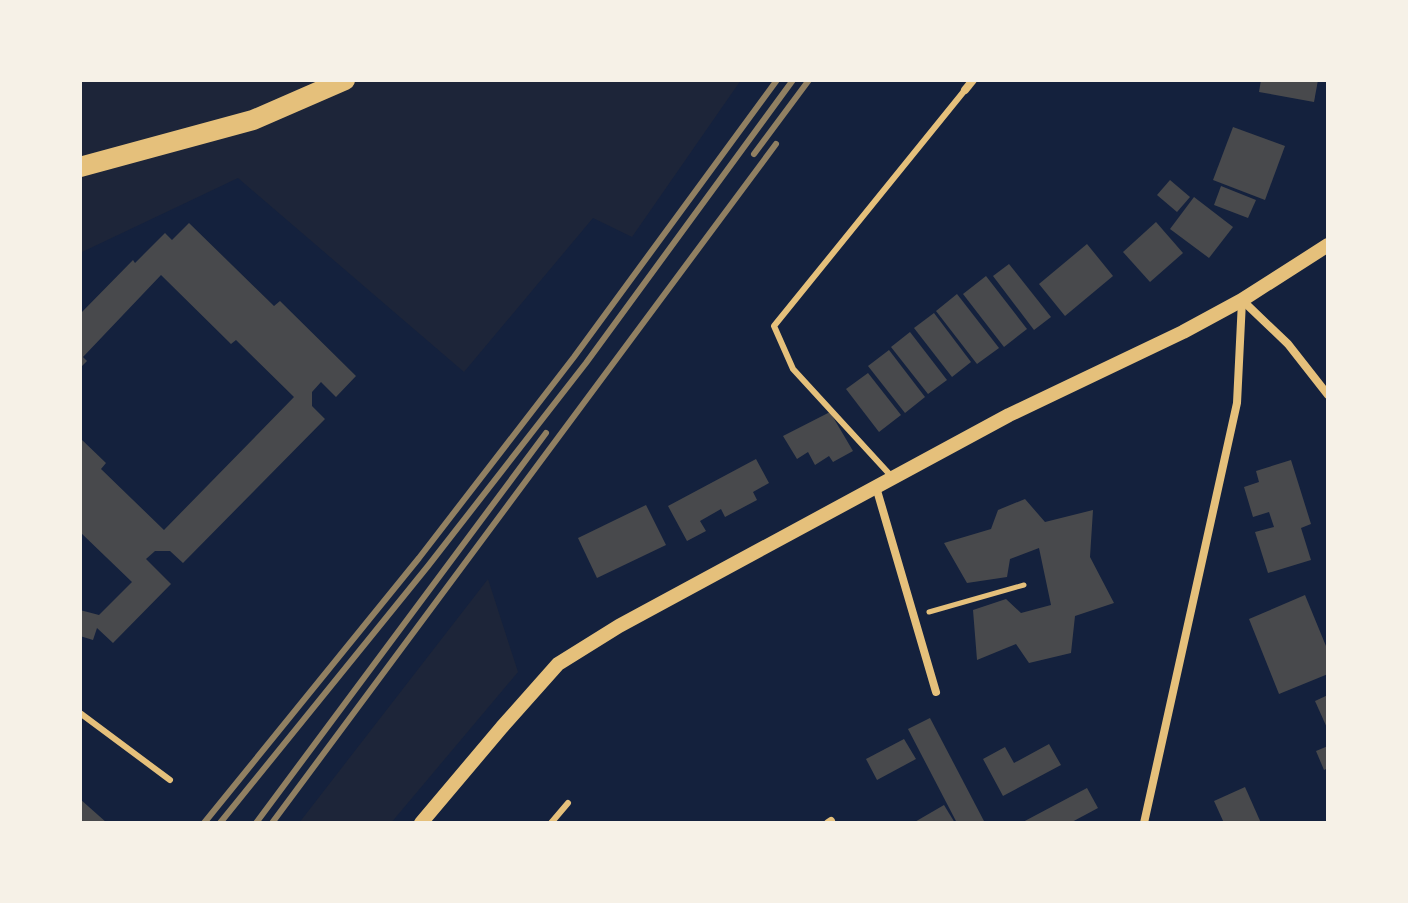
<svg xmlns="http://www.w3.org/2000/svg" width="1408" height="903" viewBox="0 0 1408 903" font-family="Ubuntu,sans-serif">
<rect width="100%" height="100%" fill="#14213d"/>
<g fill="#1d2539">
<path d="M80,80h661l-109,157 -39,-19 -129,154 -226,-194 -158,75z"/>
<path d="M488,579l30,93 -127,151h-92z"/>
</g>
<g fill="#48494c">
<path d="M1261,80h57l-4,22 -55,-10z"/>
<path d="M1233,127l52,19 -20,54 -52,-20z"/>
<path d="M1170,180l20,17 -13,15 -20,-17z"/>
<path d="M1221,186l35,14 -8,18 -34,-13z"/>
<path d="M1194,197l39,30 -24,31 -39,-29z"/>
<path d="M1156,222l27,31 -33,29 -27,-30z"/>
<path d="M189,223l85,83 6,-5 76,75 -20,21 -15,-15 -9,10v14l13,13 -142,144 -13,-12h-15l-9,8 25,25 -58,59 -16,-15 -4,12 -13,-4v-26l19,5 33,-33 -52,-50v-94l26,25 -5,6 63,61 130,-133 -58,-57 -5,4 -70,-69 -78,82 4,4 -7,7v-54l53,-54 2,3 30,-30 7,7z"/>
<path d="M1087,244l26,32 -48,40 -26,-32z"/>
<path d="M1009,264l42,53 -17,13 -41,-54z"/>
<path d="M986,276l41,53 -23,18 -41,-53z"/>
<path d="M957,294l42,54 -22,16 -41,-53z"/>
<path d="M934,313l37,49 -19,15 -38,-49z"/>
<path d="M910,332l37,48 -19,14 -37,-47z"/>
<path d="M889,350l36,47 -20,16 -37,-47z"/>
<path d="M868,373l33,42 -22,17 -33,-43z"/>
<path d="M830,412l23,39 -20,11 -4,-6 -14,9 -7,-13 -11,7 -14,-23z"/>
<path d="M756,459l13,24 -16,9 4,8 -32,17 -4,-8 -21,12 6,10 -19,10 -19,-35z"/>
<path d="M1291,460l20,64 -10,4 10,32 -43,13 -13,-41 19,-5 -5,-15 -16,5 -9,-30 15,-5 -3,-11z"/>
<path d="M1025,499l20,23 48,-12 -3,47 24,46 -39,13 -4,37 -42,10 -13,-19 -39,16 -4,-50 33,-11 15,14 30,-8 -12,-57 -29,11 -3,18 -40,6 -23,-40 47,-14 7,-19z"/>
<path d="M646,505l20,40 -69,33 -19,-40z"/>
<path d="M1305,595l23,56v23l-49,20 -30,-75z"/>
<path d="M1328,695v35l-13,-29z"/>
<path d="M930,718l55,105h-28l-49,-94z"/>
<path d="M904,739l12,20 -39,21 -11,-21z"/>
<path d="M1049,744l12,21 -58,31 -20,-37 22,-12 9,16z"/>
<path d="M1328,746v22l-4,2 -8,-19z"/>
<path d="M1245,787l16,36h-37l-10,-22z"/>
<path d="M1087,788l11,20 -28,15h-49z"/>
<path d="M80,799l27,24h-27z"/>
<path d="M944,805l11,18h-42z"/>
</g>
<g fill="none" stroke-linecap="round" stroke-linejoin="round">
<path stroke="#e5c07b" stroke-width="5" d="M929,612l95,-27"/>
<g stroke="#e5c07b" stroke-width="6">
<path d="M893,478l-100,-109 -19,-43 191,-236"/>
<path d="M80,713l90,67"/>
<path d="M551,823l17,-20"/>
</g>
<g stroke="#e5c07b" stroke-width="8">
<path d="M965,90l8,-10"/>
<path d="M1242,300l46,44 40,51"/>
<path d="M876,487l60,205"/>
<path d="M828,823l3,-2"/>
<path d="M1144,823l93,-420 5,-102"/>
</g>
<path stroke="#e5c07b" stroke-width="14" d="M421,823l81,-96 56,-63 61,-38 390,-211 174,-83 59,-32 86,-55"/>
<path stroke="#e5c07b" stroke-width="20" d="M80,167l173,-47 92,-40"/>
<g stroke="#918062" stroke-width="6">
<path d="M754,154l55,-74"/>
<path d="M204,823l215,-265 155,-201 203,-277"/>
<path d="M220,823l208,-257 158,-203 207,-283"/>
<path d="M256,823l290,-390"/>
<path d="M272,823l504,-679"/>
</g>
</g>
<rect width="1408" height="903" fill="none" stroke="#f6f1e7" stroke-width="164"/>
</svg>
